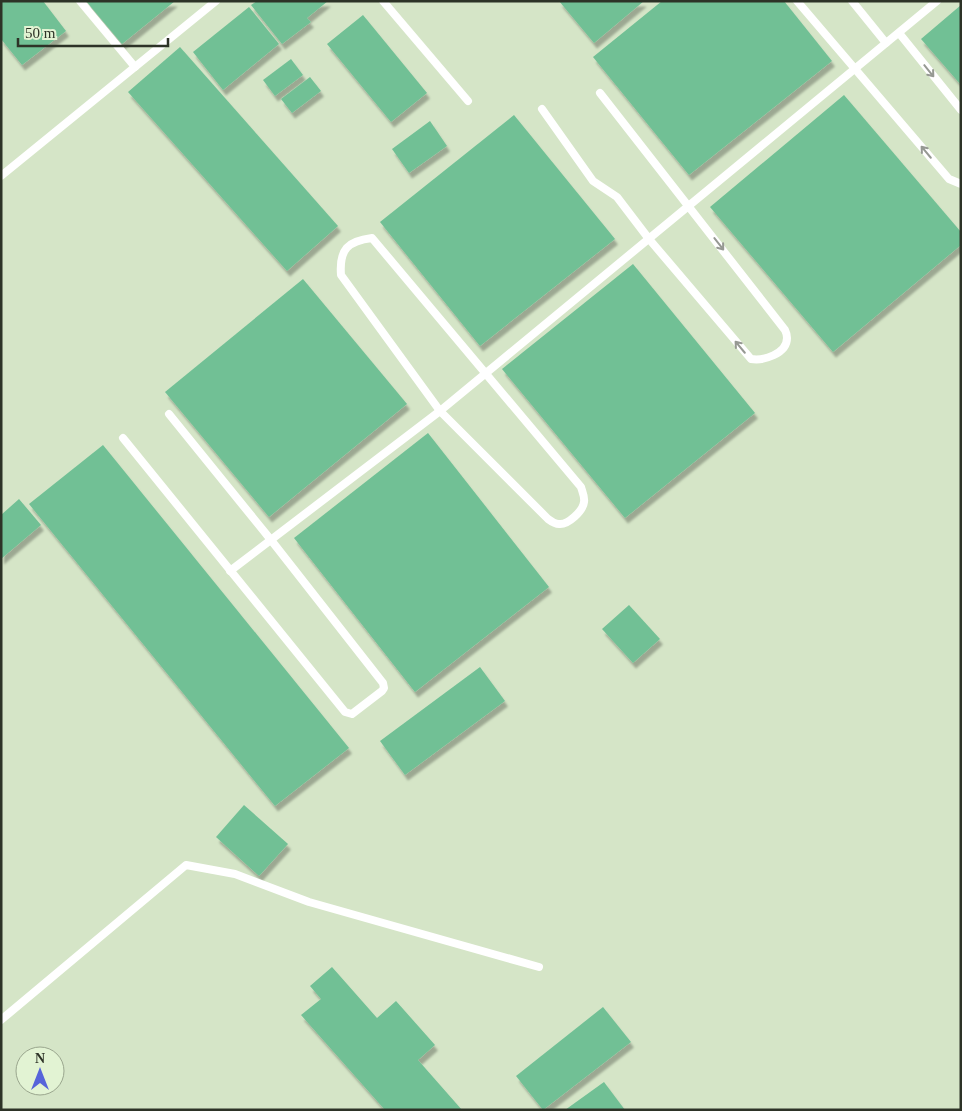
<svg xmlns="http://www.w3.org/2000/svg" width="962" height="1111" viewBox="0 0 962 1111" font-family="Georgia,serif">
<defs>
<filter id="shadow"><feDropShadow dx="3" dy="5.5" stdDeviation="1" flood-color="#0004"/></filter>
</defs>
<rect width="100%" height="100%" fill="#d5e5c7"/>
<g fill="#71c095" filter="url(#shadow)">
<path d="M1,1h42l23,30 -44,34 -21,-26z"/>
<path d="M86,1h89l-53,43z"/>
<path d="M257,1h71l-21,17 4,4 -29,22 -31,-39z"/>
<path d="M559,1h85l-50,42z"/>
<path d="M662,1h122l48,60 -143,114 -96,-118z"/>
<path d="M961,5v80l-40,-46z"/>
<path d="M249,7l30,37 -56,46 -30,-38z"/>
<path d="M363,15l64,78 -36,29 -64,-78z"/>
<path d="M180,47l158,179 -51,45 -159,-179z"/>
<path d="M291,59l12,16 -28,21 -12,-16z"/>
<path d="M310,77l11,14 -29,22 -11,-14z"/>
<path d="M844,95l117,137v13l-128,107 -123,-145z"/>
<path d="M514,115l101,124 -135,107 -100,-124z"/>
<path d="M430,121l17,25 -38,27 -17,-24z"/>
<path d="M633,264l122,149 -130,105 -123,-149z"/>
<path d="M303,279l104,125 -138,113 -104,-125z"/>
<path d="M428,433l121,154 -134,105 -121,-154z"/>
<path d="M103,445l246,303 -74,58 -246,-302z"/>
<path d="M19,499l22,26 -40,34v-44z"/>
<path d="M629,605l31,34 -27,24 -31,-34z"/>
<path d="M480,667l25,34 -100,74 -25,-34z"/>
<path d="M244,805l44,39 -29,32 -43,-39z"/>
<path d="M332,967l45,51 19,-17 39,44 -17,15 44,50h-77l-84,-95 20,-16 -11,-13z"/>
<path d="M603,1007l28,35 -88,68 -27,-34z"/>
<path d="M604,1082l21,28h-60z"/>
</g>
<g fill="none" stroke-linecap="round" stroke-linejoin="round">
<g stroke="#fff" stroke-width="8">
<path d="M80,1l55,66"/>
<path d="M383,1l85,100"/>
<path d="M797,1l152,178 12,5"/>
<path d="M852,1l34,42"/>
<path d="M899,33l62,77"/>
<path d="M542,109l51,72 24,16 32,42 102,120c12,2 36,-5 36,-21 0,-3 -1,-6 -2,-8l-185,-237"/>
<path d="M1,176l215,-175"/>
<path d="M372,238l209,249c1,4 4,10 3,15 -1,9 -16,23 -25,22 -4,0 -7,-2 -11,-5l-108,-108 -99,-136c-2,-26 7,-34 31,-37z"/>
<path d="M123,438l222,274 7,2 30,-23 2,-3 -1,-5 -112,-143 -102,-126"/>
<path d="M230,571l210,-160 497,-410"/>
<path d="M1,1020l185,-155 49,9 74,28 230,65"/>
</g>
</g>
<defs><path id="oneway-shaft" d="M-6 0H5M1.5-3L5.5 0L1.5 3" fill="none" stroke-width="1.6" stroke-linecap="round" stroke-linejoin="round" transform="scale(1.25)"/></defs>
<g stroke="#969993">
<use href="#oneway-shaft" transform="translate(929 71) rotate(51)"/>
<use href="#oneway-shaft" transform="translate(926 152) rotate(-130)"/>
<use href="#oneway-shaft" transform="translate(719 244) rotate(52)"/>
<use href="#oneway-shaft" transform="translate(740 347) rotate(-130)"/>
</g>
<rect width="962" height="1111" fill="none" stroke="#2d3327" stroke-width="5"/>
<g transform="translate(40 1071)"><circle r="24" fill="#e2f3d3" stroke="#9aa68e"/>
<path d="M0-4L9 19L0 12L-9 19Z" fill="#5664da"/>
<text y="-8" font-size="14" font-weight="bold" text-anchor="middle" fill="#2d3327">N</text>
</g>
<path d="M18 38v8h150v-8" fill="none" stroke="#2d3327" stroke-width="2.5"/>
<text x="25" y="38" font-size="15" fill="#2d3327" stroke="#e2f3d3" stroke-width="4" paint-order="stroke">50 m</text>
</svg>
